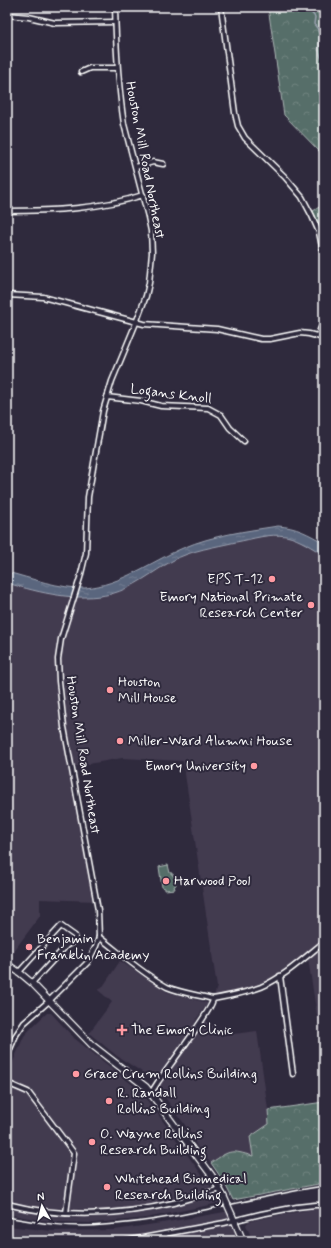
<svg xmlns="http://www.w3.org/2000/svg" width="331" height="1248" viewBox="0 0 331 1248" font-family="Mynerve,sans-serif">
<defs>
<pattern id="forest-crowns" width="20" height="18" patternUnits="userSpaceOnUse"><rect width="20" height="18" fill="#576e69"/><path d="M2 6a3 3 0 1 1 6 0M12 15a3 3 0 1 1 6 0" fill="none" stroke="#708480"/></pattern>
<pattern id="water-ripples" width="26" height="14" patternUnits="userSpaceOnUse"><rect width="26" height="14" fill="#5a667e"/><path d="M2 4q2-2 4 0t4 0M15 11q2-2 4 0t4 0" fill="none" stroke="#737d91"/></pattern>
</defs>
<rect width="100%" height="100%" fill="#2f2a3d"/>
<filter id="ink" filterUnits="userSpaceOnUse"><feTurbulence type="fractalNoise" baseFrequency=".025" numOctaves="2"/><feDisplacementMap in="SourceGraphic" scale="8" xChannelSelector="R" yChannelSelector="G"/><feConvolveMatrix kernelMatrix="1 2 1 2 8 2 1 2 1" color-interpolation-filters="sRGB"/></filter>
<g filter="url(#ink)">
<g fill="#433a50">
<path d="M275,532l49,17v393l-30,24 -32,20 -49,13 4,-12 -34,-226 -61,-3 -50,9 24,134 -56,-2v17l-33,44v-383l34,9 65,4 63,-32z"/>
<path d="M324,946v115l-16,-103z"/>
<path d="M120,961l47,31 41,11 -11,15 -9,18 -31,41 -3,2h-3l-9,-7 -25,-16 -28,-23 23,-31 -14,-12 4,-2z"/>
<path d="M47,1013h4l23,25 65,52 18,23 42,58 11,15 9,17 -73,15 -52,5 -33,-1 -21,-2 -33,-6v-138l17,-40 8,-9z"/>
<path d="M203,1019l23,16 31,-4 11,79 56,-8v81l-91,17 -14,-27 -23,-28 -3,-9 -37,-51z"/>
<path d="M313,1209h11v32h-71l-7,-16 2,-3 11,-3z"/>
<path d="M230,1211l13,30h-236v-15l45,5 63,-1 53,-8z"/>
</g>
<path fill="#576e69" stroke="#abb6b4" d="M168,865l2,8h2v2h2l2,10 -2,1 1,3 -10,1v-2l-3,-1 -3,-20z"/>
<g fill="url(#forest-crowns)" stroke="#abb6b4">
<path d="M268,7h56v157l-2,-10 -38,-39z"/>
<path d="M324,204v39l-2,-11 -9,-21z"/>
<path d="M324,1102v81l-91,17 -9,-18 -13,-19c20,-14 20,-13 42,-7l-3,-19 19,-13 -1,-14z"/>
</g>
<path fill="url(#water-ripples)" stroke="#9ca3b2" d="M278,526c18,1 31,8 46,17v12c-12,-7 -24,-16 -38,-19 -17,-3 -33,3 -50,6 -21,5 -45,8 -64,19 -20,11 -38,27 -61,33 -35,8 -70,-1 -104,-11v-11c23,6 54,17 78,16 36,-3 65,-26 98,-40 30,-13 63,-17 95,-22z"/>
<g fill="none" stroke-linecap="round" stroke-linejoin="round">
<g stroke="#9ca3b2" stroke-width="1.5">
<path d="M317,7l-2,3 -4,2 4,5 -1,7c8,9 5,13 5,24 0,5 3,12 5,16"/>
<path d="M324,90l-5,1 2,10 3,4"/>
</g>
<defs>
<g id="minor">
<path d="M221,7l14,106 3,13 7,12 40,39 17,20 10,19 7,16 5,25"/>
<path d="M7,15l22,2 26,6 60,-1"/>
<path d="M81,72l9,-4h27"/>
<path d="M136,167l17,-5 10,2"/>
<path d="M7,211c45,0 93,-2 136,-16"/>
<path d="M7,295l36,2 101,27 73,5 44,10h9l30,-6 9,1 15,4"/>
<path d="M318,335l6,-15"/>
<path d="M107,397l34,4 20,5 47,2 13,7 9,13 14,13"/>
<path d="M99,937c22,17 44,37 68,50 14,6 31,8 46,12"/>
<path d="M19,972l42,-46 14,10v5l-8,4 -35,38"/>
<path d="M280,976l13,98"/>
<path d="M7,1056l9,-21 8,-12 25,-22 39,-39 8,-16 3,-9 -1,-27 -34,-183 -5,-46 -1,-22 3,-20 19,-61 6,-25 2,-56 15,-86 9,-30 24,-58 10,-27 3,-13 3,-30 -1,-22 -3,-14 -24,-93c-6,-39 -8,-77 -9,-117"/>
<path d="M7,1083l21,9 46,61 -8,60"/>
<path d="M151,1093l7,-11c8,-12 55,-73 55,-83 16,-3 32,-6 48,-12 23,-10 43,-29 63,-45"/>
<path d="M7,1204c53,14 113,12 166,-1 16,-4 31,-9 47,-14"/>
<path d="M165,1234l1,7"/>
<path d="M126,1241l98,-18 37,-9 36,-7 18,-2h9"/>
</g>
<g id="secondary">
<path d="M7,964l13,9 12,10 60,62 54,42 66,89 12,21"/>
<path d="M232,1215l11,26"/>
</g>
</defs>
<use href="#minor" stroke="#fff" stroke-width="7"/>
<use href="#secondary" stroke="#fff" stroke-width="8"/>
<use href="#minor" stroke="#2f2a3d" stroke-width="4"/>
<use href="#secondary" stroke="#2f2a3d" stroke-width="5.5"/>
<path stroke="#fff" stroke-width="1.5" d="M7,1217c32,6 64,11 96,8 75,-4 147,-28 221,-39"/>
<defs>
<path id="secondary-bridge" d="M224,1197l8,18"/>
</defs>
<use href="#secondary-bridge" stroke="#fff" stroke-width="8" stroke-linecap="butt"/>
<use href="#secondary-bridge" stroke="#2f2a3d" stroke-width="5.5"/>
</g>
</g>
<g fill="#ff9aa2" stroke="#2f2a3d" stroke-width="1.5">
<circle cx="272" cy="579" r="4"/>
<circle cx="311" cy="605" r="4"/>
<circle cx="110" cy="690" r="4"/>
<circle cx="120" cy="741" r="4"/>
<circle cx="254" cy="766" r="4"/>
<circle cx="166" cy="881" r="4"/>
<circle cx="29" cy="947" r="4"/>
<path d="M120 1024h4v4h4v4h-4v4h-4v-4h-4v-4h4z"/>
<circle cx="76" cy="1074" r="4"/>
<circle cx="109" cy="1101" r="4"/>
<circle cx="92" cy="1142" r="4"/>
<circle cx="107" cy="1187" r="4"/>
</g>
<g text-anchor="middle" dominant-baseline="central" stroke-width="4" stroke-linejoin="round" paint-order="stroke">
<g font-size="14" fill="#fff" stroke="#2f2a3d">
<text transform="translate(145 160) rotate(79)">Houston Mill Road Northeast</text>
<text transform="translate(171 394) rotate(7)">Logans Knoll</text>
<text transform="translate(83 755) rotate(81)">Houston Mill Road Northeast</text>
</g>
<g font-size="14" fill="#fff" stroke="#2f2a3d" text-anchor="start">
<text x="264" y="579" text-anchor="end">EPS T-12</text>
<text x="303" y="597" text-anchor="end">Emory National Primate<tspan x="303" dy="16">Research Center</tspan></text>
<text x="118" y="682">Houston<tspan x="118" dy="16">Mill House</tspan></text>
<text x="128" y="741">Miller-Ward Alumni House</text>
<text x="246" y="766" text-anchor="end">Emory University</text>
<text x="174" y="881">Harwood Pool</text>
<text x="37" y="939">Benjamin<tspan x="37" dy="16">Franklin Academy</tspan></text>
<text x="131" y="1030">The Emory Clinic</text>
<text x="84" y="1074">Grace Crum Rollins Building</text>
<text x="117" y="1093">R. Randall<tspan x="117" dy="16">Rollins Building</tspan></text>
<text x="100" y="1134">O. Wayne Rollins<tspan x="100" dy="16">Research Building</tspan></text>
<text x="115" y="1179">Whitehead Biomedical<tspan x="115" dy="16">Research Building</tspan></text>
</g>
</g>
<rect width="331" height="1248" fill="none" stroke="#2f2a3d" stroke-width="24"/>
<rect x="12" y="12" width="307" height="1224" fill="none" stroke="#fff" stroke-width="1.5" filter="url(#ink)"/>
<g transform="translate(42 1206) rotate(352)" stroke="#2f2a3d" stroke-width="3" paint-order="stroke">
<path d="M0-3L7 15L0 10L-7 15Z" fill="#ffffff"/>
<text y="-6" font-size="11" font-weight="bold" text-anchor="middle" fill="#ffffff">N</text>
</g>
</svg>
